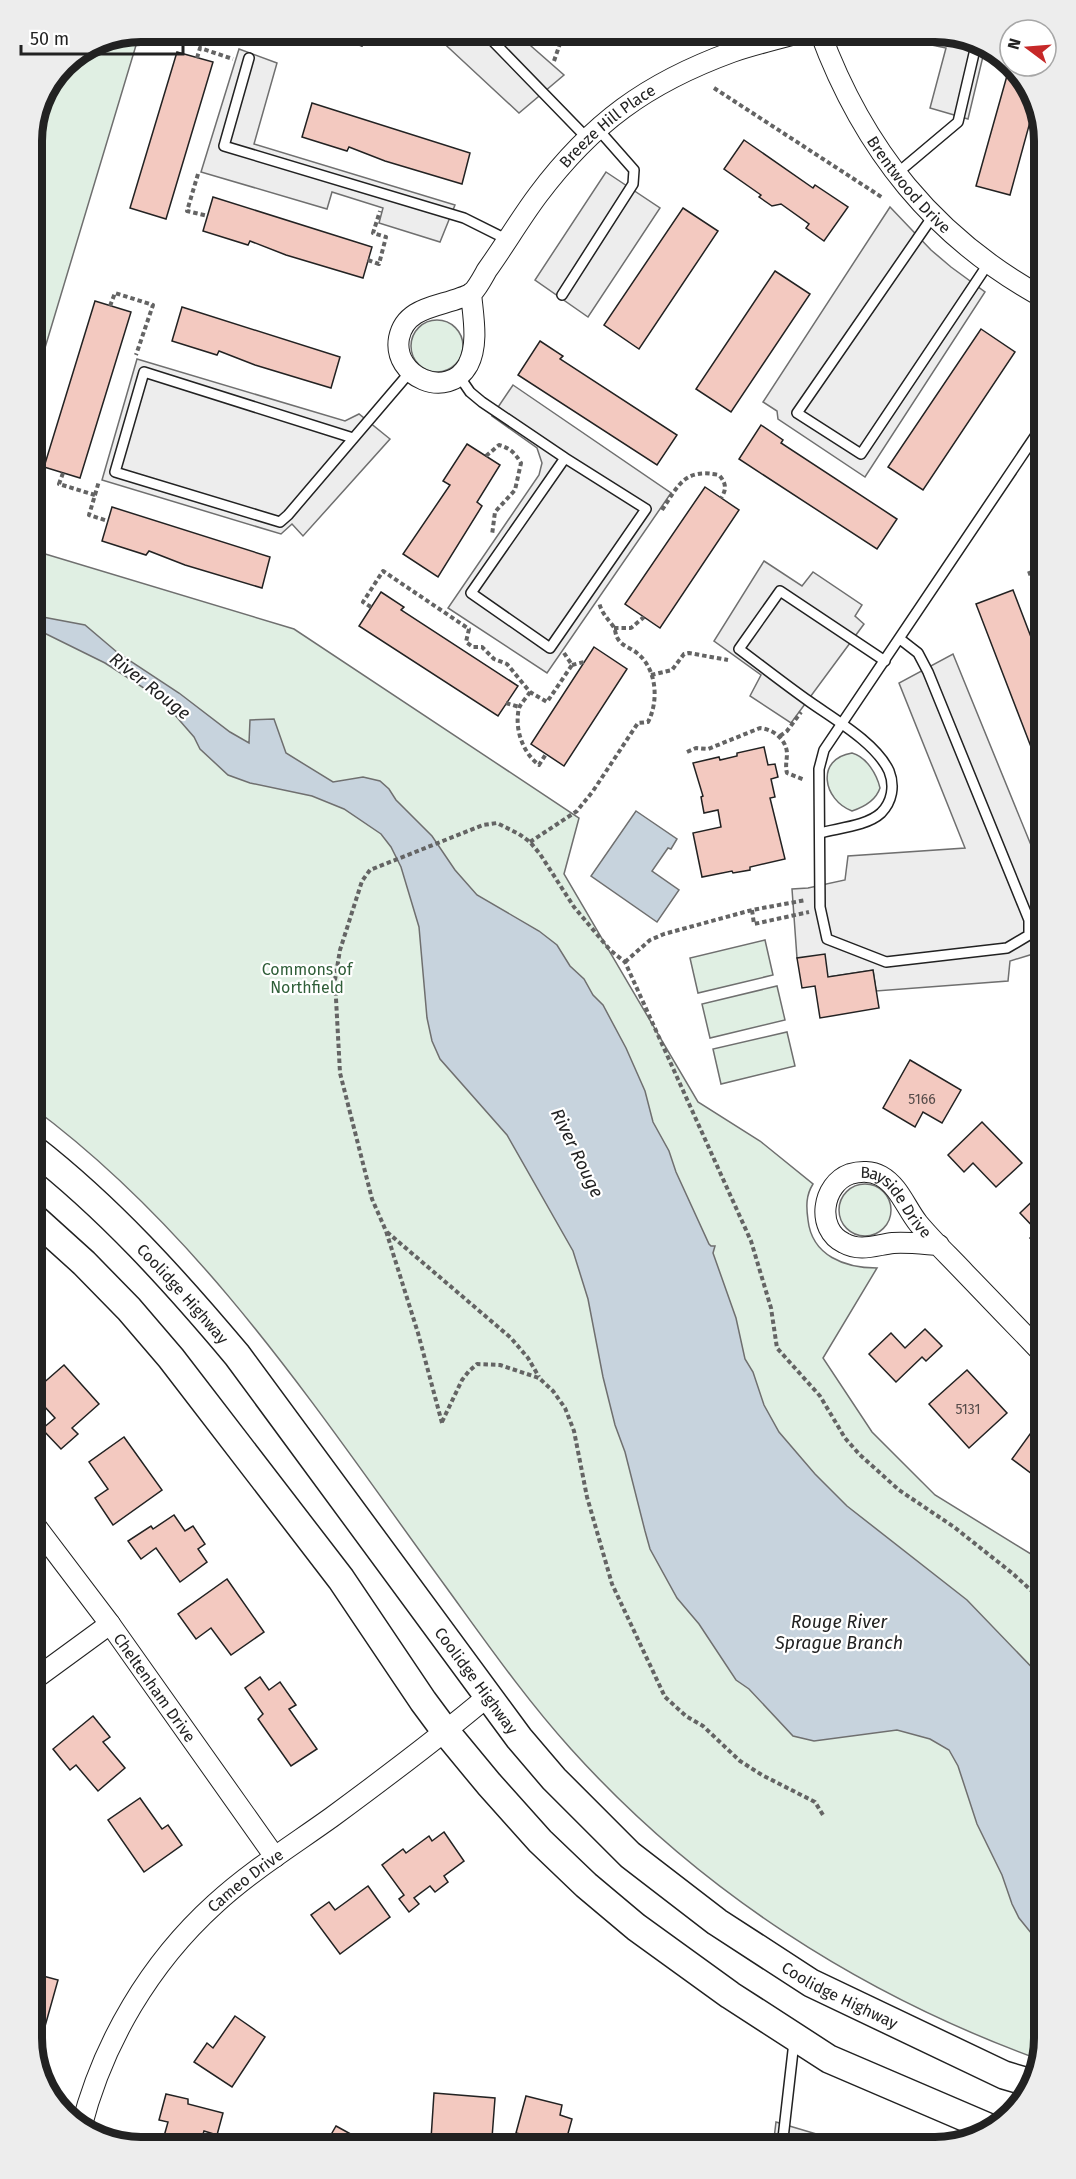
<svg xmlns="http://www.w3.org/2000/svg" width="1076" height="2179" viewBox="0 0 1076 2179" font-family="'Fira Sans',sans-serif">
<rect width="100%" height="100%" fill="#fff"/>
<g fill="#e0efe3" stroke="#6f6f6f" stroke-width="1.5">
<path d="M140,32l-108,359v-257l32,-71 36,-23z"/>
<circle cx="437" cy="346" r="26"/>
<path d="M32,550l262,79 285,189 -15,56 134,228 62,39 53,43c-7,11 -7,22 -5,36 4,36 37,48 69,48l-54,90 49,74 63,63 109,67v476l-6,21c-178,-65 -339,-168 -467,-310 -46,-51 -85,-107 -125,-162 -125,-171 -242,-353 -414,-480z"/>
<path d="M852,753c15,4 25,22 28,35 -4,12 -16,19 -28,23 -29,-11 -37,-52 0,-58z"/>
<path d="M765,940l8,35 -75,18 -8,-35z"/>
<path d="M777,986l8,34 -75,18 -8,-34z"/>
<path d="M787,1032l8,34 -74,18 -8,-35z"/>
<circle cx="865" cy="1210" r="26"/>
</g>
<g fill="#ededed" stroke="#6f6f6f" stroke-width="1.5">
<path d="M439,32h76l49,43 -45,38 -83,-77z"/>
<path d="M869,32h73l43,16 -17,71 -38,-11 16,-60z"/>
<path d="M239,49l38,14 -23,81 201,61 -15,37 -61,-19 4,-15 -51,-16 -5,17 -126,-37z"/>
<path d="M606,172l54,36 -72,109 -53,-37z"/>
<path d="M890,207l41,43 20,17 34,25 -120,185 -87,-58 -1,-8 -14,-9z"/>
<path d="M137,359l208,62 14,-7 31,25 -87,97 -11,-12 -11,10 -179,-54z"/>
<path d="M513,385l158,108 -124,180 -99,-65 91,-133 3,-12 -5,-15 -45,-32z"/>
<path d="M764,561l38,25 11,-14 49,33 -7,11 9,8 -73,99 -41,-27 11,-21 -47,-34z"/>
<path d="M953,654l91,223v32l-2,3 2,30 -11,12 -23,7 -2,20 -132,10 -3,-21 -45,7 -31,-19 -5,-69 16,-1 37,-8 3,-24 117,-8 -66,-165z"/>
<path d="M776,2122l84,25h-87z"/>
</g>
<g fill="#c7d3dd" stroke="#6f6f6f" stroke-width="1.5">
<path d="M32,615l53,10 33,28 61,40 51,39 19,11 1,-23 24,-1 12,34 47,29 30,-5 17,4 9,8 7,11 36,36 23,34 22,25 62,36 18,14 13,21 14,13 9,16 10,10 23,43 19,43 8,31 16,29 7,21 33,72 2,2h4l-2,7 23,65 9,41 8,13 11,33 15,27 36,42 32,32 120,94 77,80v269l-25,-31 -7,-14 -10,-29 -25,-51 -19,-58 -9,-16 -19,-11 -33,-9 -83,11 -21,-5 -44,-47 -13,-9 -37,-56 -22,-26 -27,-49 -5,-18 -20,-79 -10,-27 -12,-48 -15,-78 -15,-48 -66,-116 -67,-76 -8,-18 -5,-23 -8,-91 -18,-60 -10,-20 -10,-13 -37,-25 -32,-13 -62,-13 -22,-8 -28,-26 -6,-12 -33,-38 -56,-36 -73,-36z"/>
<path d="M636,811l41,28 -6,10 -3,-1 -16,23 27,19 -22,32 -66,-46z"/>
</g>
<g fill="#f3c9c0" stroke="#222" stroke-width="1.5">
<path d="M317,32h49l-4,14z"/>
<path d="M177,52l36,10 -47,157 -36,-11z"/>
<path d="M1010,65l26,35 -26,95 -34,-9z"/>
<path d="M312,103l158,50 -8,31 -77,-23 -36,-14 -2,4 -45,-14z"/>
<path d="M744,140l69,48 2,-3 33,22 -24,34 -18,-13 3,-4 -28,-20 -9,2 -13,-9 2,-2 -37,-26z"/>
<path d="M213,197l159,50 -9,31 -77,-23 -36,-14 -2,4 -45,-14z"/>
<path d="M683,208l35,23 -79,118 -35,-24z"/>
<path d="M775,271l35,23 -79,118 -35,-23z"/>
<path d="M95,301l36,11 -51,166 -36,-11z"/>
<path d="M182,307l158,50 -9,31 -76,-23 -36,-14 -2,4 -45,-14z"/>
<path d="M981,329l34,23 -92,138 -35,-23z"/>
<path d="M540,341l23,15 -3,3 117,76 -20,30 -139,-90z"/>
<path d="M761,425l22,15 -2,3 116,76 -20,30 -138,-90z"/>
<path d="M467,444l33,21 -23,37 5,4 -44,71 -35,-23 47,-69 -7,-4z"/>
<path d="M705,487l34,23 -79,118 -35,-24z"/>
<path d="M112,507l158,50 -8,31 -77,-23 -36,-14 -3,4 -44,-14z"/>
<path d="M1044,546v16l-7,-5z"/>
<path d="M1013,590l31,81v77l-11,4 -57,-148z"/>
<path d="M381,592l23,15 -3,3 117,76 -20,30 -139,-90z"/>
<path d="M594,647l33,22 -63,97 -33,-22z"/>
<path d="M764,747l4,18 7,-1 3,13 -7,2 4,18 -5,1 15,61 -35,8v3l-17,3 -1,-2 -30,6 -9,-44 28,-6 -3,-17 -14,3 -3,-16 2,-1 -10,-33 26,-6 1,3 17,-4v-3z"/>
<path d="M825,954l3,23 45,-7 6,38 -59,10 -5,-32 -13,2 -5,-30z"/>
<path d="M910,1060l51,30 -19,33 -19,-11 -8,15 -32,-19z"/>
<path d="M982,1122l40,41 -26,24 -23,-24 -9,9 -16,-17z"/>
<path d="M1042,1192l2,3v59l-14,-16 7,-7 -17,-18z"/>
<path d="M925,1329l17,17 -16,15 -4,-4 -26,25 -27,-28 22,-21 14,15z"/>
<path d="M64,1365l35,39 -27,24 6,6 -17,15 -19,-20 13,-11 -23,-25z"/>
<path d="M967,1370l40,43 -38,35 -40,-44z"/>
<path d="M1038,1423l6,5v55l-32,-24z"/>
<path d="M124,1437l38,53 -49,35 -18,-27 13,-9 -19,-27z"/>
<path d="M174,1515l11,16 8,-5 12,18 -7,5 9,13 -27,20 -24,-34 -15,11 -13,-18 23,-15 2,3z"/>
<path d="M227,1579l37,53 -33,23 -20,-27 -15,11 -18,-25z"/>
<path d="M260,1677l9,13 11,-8 16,23 -7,4 28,40 -26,17 -33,-47 5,-5 -18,-26z"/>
<path d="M93,1716l17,21 -7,5 22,26 -27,23 -22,-26 -6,5 -17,-21z"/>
<path d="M140,1798l22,31 6,-4 14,20 -38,27 -36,-52z"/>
<path d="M444,1832l20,29 -20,15 4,6 -13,10 -5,-6 -16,12 5,6 -10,8 -10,-13 5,-4 -22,-30 21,-16 3,4 23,-17 3,5z"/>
<path d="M368,1886l22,31 -50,37 -29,-39 18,-13 6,8z"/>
<path d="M32,1973l26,7 -16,57 -10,-3z"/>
<path d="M235,2016l30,21 -33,50 -38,-25 13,-19 6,5z"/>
<path d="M434,2093l61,5 -3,40 -31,-2v5l-30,-2z"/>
<path d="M166,2094l22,5v5l35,9 -6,22 -13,-4 -5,16h-38l7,-25 -9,-2z"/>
<path d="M526,2096l36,9 -2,10 12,4 -5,18 8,2 -2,8 -42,-1 2,-9 -17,-4z"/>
<path d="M336,2126l31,17 6,4h-49z"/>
</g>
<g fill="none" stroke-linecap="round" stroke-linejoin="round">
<defs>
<g id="service">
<path d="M484,32l103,106"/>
<path d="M249,58l-25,88 240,72 44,22"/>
<path d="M895,175l63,-53 18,-77"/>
<path d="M933,216l-136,197 64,41 127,-190"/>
<path d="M562,295l71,-111 1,-14 -37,-42"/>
<path d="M459,376l11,16 12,10 83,56 -94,135 79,55 96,-139 -81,-51"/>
<path d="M353,438l-209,-66 -29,100 165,50 8,-7 122,-143"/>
<path d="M900,639l18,14 10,19 101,248v15l-22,13 -121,14 -59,-23 -7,-32 -1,-138 5,-19 220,-327"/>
<path d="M820,833c18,-5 47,-7 61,-20 11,-11 14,-27 8,-42 -13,-28 -55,-52 -79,-69 -24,-17 -47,-35 -71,-53l41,-58 105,70"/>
<path d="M782,2147l12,-105"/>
</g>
<g id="minor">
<path id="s1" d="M820,32c43,117 114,206 224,266"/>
<path id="s2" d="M471,293c2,23 8,51 -3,72 -20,36 -76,12 -69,-27 6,-30 37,-31 61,-40 3,-1 9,-3 12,-5 6,-6 11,-16 15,-23 18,-25 33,-51 51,-75 54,-72 109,-112 194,-143 23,-8 47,-13 70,-20"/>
<path id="s3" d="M939,1245c-15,-1 -31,-3 -46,-2 -17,2 -33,9 -49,0 -29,-14 -22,-59 6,-69 10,-3 22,-3 31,2 18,10 25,32 37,47 14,17 31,33 47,50 26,27 53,55 79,82"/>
<path id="s4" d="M32,1521l78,103 165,233"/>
<path d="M32,1681l78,-57"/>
<path id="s5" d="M81,2128c22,-86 69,-165 134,-224 36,-33 78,-59 117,-87 53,-39 105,-78 155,-120"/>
</g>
<g id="secondary">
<path id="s6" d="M32,1148c77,60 142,132 205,207l282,383 35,41 76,76 87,67 94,61 193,92 27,8"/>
<path d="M32,1216l52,47 45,46 42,49 170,221 82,122 23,31 43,52 51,57 46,44 50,42 94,68 99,64 161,69"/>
</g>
</defs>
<use href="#service" stroke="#222" stroke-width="12"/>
<use href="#minor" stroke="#222" stroke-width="22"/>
<use href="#secondary" stroke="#222" stroke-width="30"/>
<g stroke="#646464" stroke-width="4" stroke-dasharray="4.5 3" stroke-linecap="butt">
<path d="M197,58l3,-10 33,11"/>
<path d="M554,61l10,-29"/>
<path d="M714,88l169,110"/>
<path d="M198,174l-11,37 21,5"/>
<path d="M368,260l11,4 7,-27 -13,-4 7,-22"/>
<path d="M110,306l5,-13 38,12 -17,50"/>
<path d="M486,456l13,-11c11,3 16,8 22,18l-6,27 -20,22 -3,23"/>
<path d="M63,473l-4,11 36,11 -6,20 19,6"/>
<path d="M95,495l4,-14"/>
<path d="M662,510c17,-26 23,-42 57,-35 7,8 8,14 2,23"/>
<path d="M1029,571l15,41"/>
<path d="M371,607l-8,-5 20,-31 86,58 -3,13 7,5h9l12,12 13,5 23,28 17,10 25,-37 -8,-12"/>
<path d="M614,628h17l13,-11"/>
<path d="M572,665l12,-3"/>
<path d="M651,675l21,-5 12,-16 5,-1 39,7"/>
<path d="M530,692c-3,5 -9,11 -11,16 -5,21 4,45 20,57l7,-11"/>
<path d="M506,703l13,4"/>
<path d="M780,736l7,-5 14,-19"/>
<path d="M687,752l9,-4 12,1 52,-21c13,1 26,11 27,25 0,7 -2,13 0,20l18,7"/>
<path d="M530,842l47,-31 16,-20 45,-68 10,-1c11,-21 9,-53 -11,-69 -6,-5 -15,-7 -19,-14 -3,-4 -2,-9 -5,-13 -6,-8 -12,-14 -14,-24"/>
<path d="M752,910l2,14 55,-12"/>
<path d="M625,962l25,-22 14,-6 88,-24 54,-10"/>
<path d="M387,1232l124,106 17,20 11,19"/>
<path d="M442,1422l20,-42 7,-9 8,-7 23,1 39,13 14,13 12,17 9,23 13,66 25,87 53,113 21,19 17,10 37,35 22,14 53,27 8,13"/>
<path d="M442,1423l-24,-90 -32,-102 -14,-32 -32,-126 -5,-93 5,-30 22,-69 8,-11 113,-45 14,-2 22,11 11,8 10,12 34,53 36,43 15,12 126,279 20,67 6,40 43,48 25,42 15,17 39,35 55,37 58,46 20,18 7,11 5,1"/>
</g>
<use href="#service" stroke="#fff" stroke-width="9"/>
<use href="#minor" stroke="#fff" stroke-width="20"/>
<use href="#secondary" stroke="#fff" stroke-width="27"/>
</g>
<g text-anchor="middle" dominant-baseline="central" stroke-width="4.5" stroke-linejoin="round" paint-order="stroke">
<g font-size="14" fill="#564c4a">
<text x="922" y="1099">5166</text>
<text x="968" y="1409">5131</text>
</g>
<g font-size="16" fill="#222" stroke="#fff">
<text stroke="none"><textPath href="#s2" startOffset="484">Breeze Hill Place</textPath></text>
<text stroke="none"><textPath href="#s1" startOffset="178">Brentwood Drive</textPath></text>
<text stroke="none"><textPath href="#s3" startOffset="242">Bayside Drive</textPath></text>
<text stroke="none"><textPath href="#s6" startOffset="210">Coolidge Highway</textPath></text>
<text stroke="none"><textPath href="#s6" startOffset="696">Coolidge Highway</textPath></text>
<text stroke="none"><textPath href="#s4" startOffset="207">Cheltenham Drive</textPath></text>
<text stroke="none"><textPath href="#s5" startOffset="303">Cameo Drive</textPath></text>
<text stroke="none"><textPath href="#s6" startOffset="1182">Coolidge Highway</textPath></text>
</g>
<g font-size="16" fill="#2f5e38" stroke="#fff">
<text x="307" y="969">Commons of<tspan x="307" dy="18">Northfield</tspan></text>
</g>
<g font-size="18" font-style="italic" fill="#222" stroke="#fff">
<text transform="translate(150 686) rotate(38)">River Rouge</text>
<text transform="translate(577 1153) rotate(64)">River Rouge</text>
<text x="839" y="1622">Rouge River<tspan x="839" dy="21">Sprague Branch</tspan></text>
</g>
</g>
<path d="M0 0H1076V2179H0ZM141 42H935A99 99 0 0 1 1034 141V2038A99 99 0 0 1 935 2137H141A99 99 0 0 1 42 2038V141A99 99 0 0 1 141 42Z" fill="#ededed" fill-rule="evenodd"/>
<path fill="none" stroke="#222" stroke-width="8" d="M141 42H935A99 99 0 0 1 1034 141V2038A99 99 0 0 1 935 2137H141A99 99 0 0 1 42 2038V141A99 99 0 0 1 141 42Z"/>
<g transform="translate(1028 48) rotate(286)"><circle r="28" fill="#ffffff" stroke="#a7a7a7" stroke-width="1.5"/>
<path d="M0-4.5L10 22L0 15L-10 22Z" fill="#c62828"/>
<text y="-9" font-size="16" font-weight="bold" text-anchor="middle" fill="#222222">N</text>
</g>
<path d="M21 45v9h162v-9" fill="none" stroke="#222222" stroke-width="3"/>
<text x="30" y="45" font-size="18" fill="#222222" stroke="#ffffff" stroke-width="4.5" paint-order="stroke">50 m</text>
</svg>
